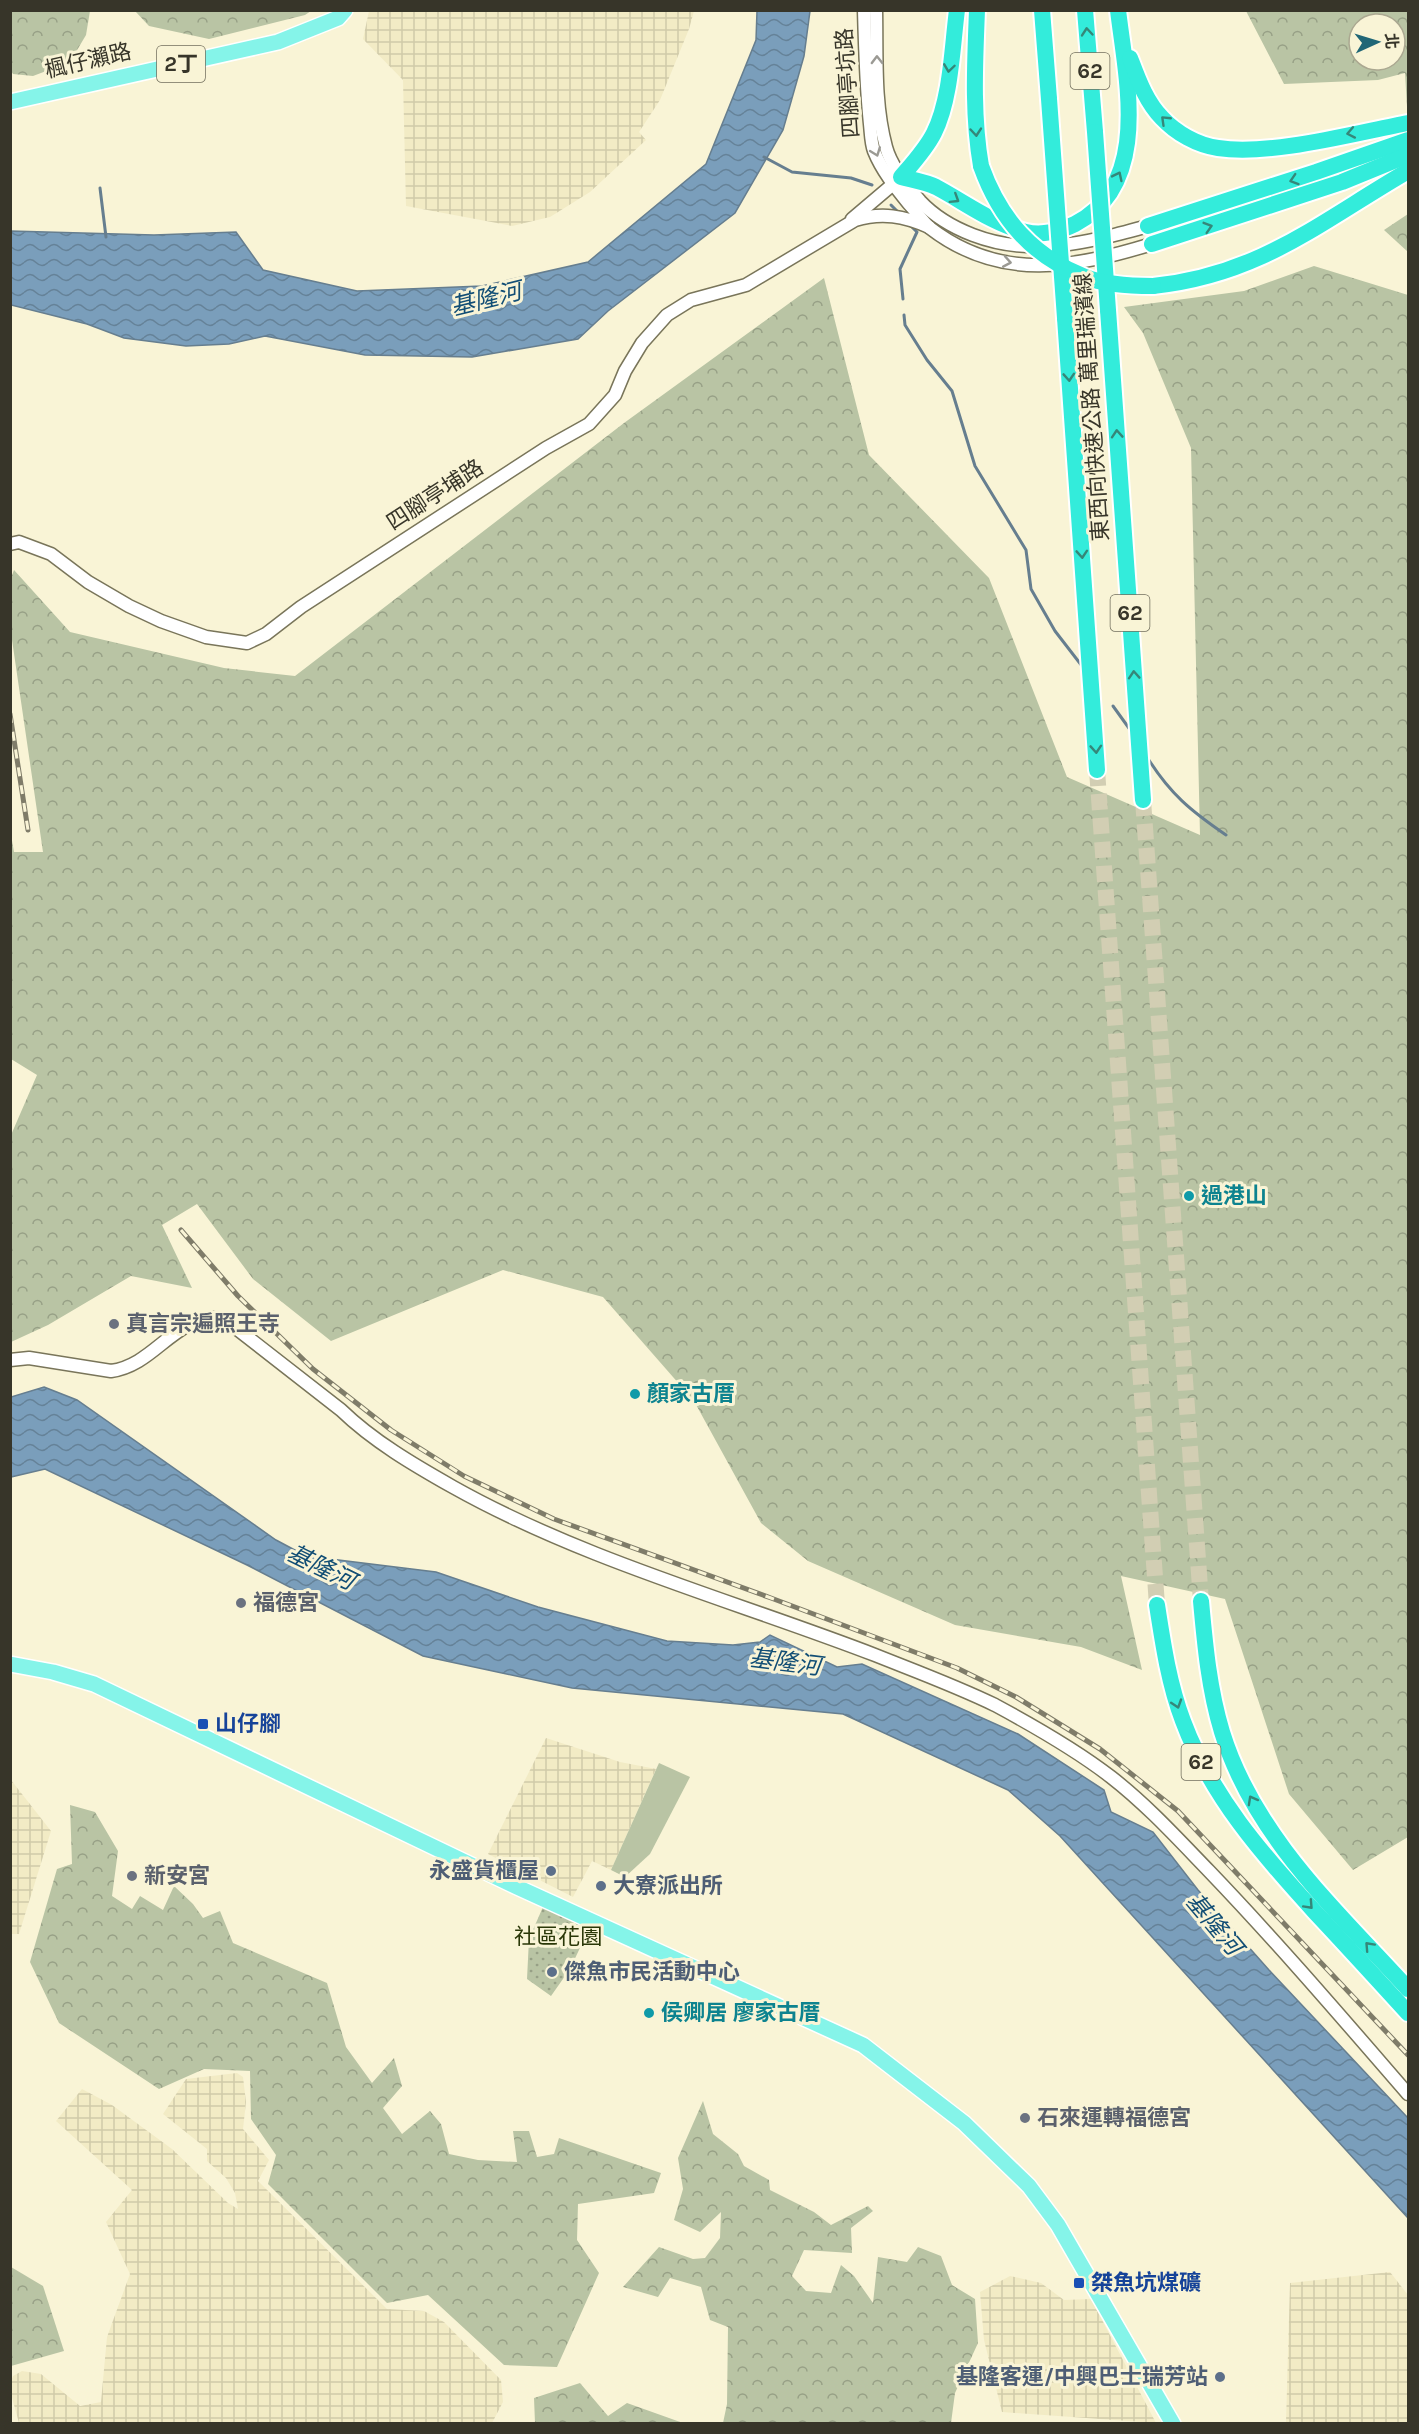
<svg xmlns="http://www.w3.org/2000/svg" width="1419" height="2434" viewBox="0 0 1419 2434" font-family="Karla,'Noto Sans TC',sans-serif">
<defs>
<pattern id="industrial-grid" width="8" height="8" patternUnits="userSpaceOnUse" patternTransform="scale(1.5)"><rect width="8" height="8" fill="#f2ebc5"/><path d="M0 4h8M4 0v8" fill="none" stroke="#d0caa9"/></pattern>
<pattern id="grass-dots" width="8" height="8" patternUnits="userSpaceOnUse" patternTransform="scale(1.5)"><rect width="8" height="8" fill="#b9c4a4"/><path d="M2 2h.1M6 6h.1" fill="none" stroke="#97a086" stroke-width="1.8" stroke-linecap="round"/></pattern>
<pattern id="forest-crowns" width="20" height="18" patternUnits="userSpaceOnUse" patternTransform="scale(1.5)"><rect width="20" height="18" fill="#b9c4a4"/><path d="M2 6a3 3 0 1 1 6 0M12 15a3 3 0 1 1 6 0" fill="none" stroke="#97a086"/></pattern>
<pattern id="water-waves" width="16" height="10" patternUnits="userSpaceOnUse" patternTransform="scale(1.5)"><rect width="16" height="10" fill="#7a9ebb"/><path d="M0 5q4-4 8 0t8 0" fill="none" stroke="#658298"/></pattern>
</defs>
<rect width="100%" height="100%" fill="#f9f4d6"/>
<g fill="url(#industrial-grid)">
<path d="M369,11v-1l325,1 -5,18 -29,71 -21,32 7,8 -56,52 -40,25 -38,9 -106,-20 -3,-126 -40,-41z"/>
<path d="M546,1738l74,24 36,7 -45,101 -19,-9 -19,36 -85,-43z"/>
<path d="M11,1780l40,51 -32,103h-8z"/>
<path d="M237,2073l6,4 3,25 -3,27 26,31 -11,21 129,128 37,2 20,11 57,58 2,22 -11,21h-473l-8,-29v-13l2,-5 9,-5 19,3 39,32 21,-4 6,-65 23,-63 -24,-52 26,-32 -76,-69 26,-32 30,16 60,44 56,54 10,6 -3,-16 -9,-15 -19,-17v-12l-44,-35 23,-35z"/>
<path d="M1390,2272l18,23v128h-122l4,-140z"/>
<path d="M1010,2276l31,7 23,17 27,-1 65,124 -154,-11 -18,-72 -4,-48z"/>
</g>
<path fill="url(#grass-dots)" d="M546,1900l23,11 14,-2 13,5 -26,55 -19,27 -24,-17 2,-40z"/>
<g fill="url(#forest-crowns)" fill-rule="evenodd">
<path d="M11,10l79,1 -4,24 -16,27 -37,14 -20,-2 -2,-3z"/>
<path d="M135,11v-1l176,1 -6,4 -96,24 -60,-13z"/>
<path d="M1246,11h162v95l-1,1 -2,-34 -27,7 -94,4zM1359,24h36v36h-36z"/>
<path d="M1408,214v38l-24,-22z"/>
<path d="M1314,266l94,29v1542l-55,33 -64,-76 -64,-195 -104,-23 21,94 -61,-23 -126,-22 -147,-64 -47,-38 -67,-122 -91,-104 -100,-27 -172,71 -78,-62 -56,-75 -35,21 30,63 -61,-12 -83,49 -37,17v-207l26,-60 -26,-16 -1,-230 4,23h29l-32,-219v-55l3,-8 56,62 154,36 71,8 329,-253 200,-145 45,177 120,123 78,199 133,58 -9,-387 -48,-115 -19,-26 120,-16z"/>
<path d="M70,1805l25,7 23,39 -6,45 20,13 8,-13 23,14 11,-24 19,18 10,14 17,-7 13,32 94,40 19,64 26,36 22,-25 8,28 -19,22 19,26 28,-23 11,13 8,30 29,6 39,2 -4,-31h16l8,26 17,-3 5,-16 102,35 -7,20 -76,11 -1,36 22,33 -42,94 -53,-2 -76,-70 -41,8 -119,-119 8,-29 -25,-36 -1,-48 -46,-2 -45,20 -100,-66 -29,-61 27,-93 15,-5z"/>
<path d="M703,2101l10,33 25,20 6,12 25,14 1,10 44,22 17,13 37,-19 5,5 -22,17 1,25 -48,-3 -12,26 14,15 25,2 10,-28 13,11 19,27 5,-46 29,5 11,-15 23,9 11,29 23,14 3,44 -23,50 -4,30h-228l4,-19 1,-77 -18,-7 -9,-33 -31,-9 -12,19 -35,-10 36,-40 34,12 12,-1 15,-20 1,-26 -21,20 -26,-12 9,-31 -5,-31z"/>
<path d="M11,2267l32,19 21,65 -53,15z"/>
<path d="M580,2383l28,33 19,-13 56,20h-148l-1,-25z"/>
</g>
<path fill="#b9c4a4" d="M659,1763l31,14 -40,77 -25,23 -14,-7z"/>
<g fill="url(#water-waves)" stroke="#667e8f" stroke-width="1.5">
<path d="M757,11h53l-6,45 -21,74 -48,83 -127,98 -30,28 -106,18 -107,-2 -100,-19 -36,8 -43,2 -62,-8 -37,-14 -76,-19v-74l143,4 82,-3 27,38 94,21 125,-5 106,-24 118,-98 50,-124z"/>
<path d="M44,1387l33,13 199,140 30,16 130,16 102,35 129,34 66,4 27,-3 10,-7 67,32 25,-3 156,70 86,56 7,22 42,20 45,58 71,80 139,148v100l-348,-382 -52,-46 -165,-76 -271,-26 -149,-32 -176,-91 -202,-96 -34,8v-80z"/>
</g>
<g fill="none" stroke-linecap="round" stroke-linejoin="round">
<g stroke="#667e8f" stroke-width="3">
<path d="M764,157l28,15 59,6 21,7"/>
<path d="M100,188l6,49"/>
<path d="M891,205l6,6"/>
<path d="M903,299l-3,-30 17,-37 -7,-7"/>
<path d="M904,315l1,10 22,35 25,31 23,75 51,84 5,39 24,42 27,35"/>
<path d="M1113,706l18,25"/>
<path d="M1147,757c23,37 44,54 79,78"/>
</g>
<g stroke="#d2ceb3" stroke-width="16" stroke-dasharray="16 8" stroke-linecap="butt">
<path d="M1097,770l60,835"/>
<path d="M1143,800l58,801"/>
</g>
<defs>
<g id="minor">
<path d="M864,10c1,39 2,76 6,114 1,9 1,19 4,27 8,20 22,37 35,53 7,7 13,17 21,24 70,54 144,40 222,16"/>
<path d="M876,10c1,46 -2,93 10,137 5,19 21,39 34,54 15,16 32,26 53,34 60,23 116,7 175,-9"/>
<path d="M852,219l46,-39"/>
<path d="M10,544l9,-2 32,12 37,28 41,24 32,15 45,16 41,6 19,-9 35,-27 245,-159 43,-24 26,-29 10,-24 17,-28 25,-28 24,-15 55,-15 109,-65c27,-8 49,-4 74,7"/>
<path d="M10,1360l19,-2 82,13c45,-6 63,-57 112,-53l118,92c32,31 73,55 112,77 130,73 282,114 422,168 40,16 81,31 120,50 39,21 80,44 116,72 36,28 66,61 98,94 69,72 134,148 199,223"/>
</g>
<g id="major">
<path d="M10,102l268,-60 60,-24 7,-8"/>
<path d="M10,1664l43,8 41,12 423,203 346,158 101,78 65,63 29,39 115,199"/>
</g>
<g id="highway">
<path d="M957,10c-5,38 -6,89 -23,123 -8,16 -21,30 -33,44 12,3 25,5 35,10 30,16 57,37 90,45 16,4 35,-1 49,-8 77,-40 51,-145 43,-214"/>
<path d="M977,10c-2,53 -5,104 4,156"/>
<path d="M1042,10l7,89"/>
<path d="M1085,10l10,122"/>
<path d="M1130,58c8,21 16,44 32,60 14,15 35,27 56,30 53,8 137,-15 190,-25"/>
<path d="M1148,226l168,-54 92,-32"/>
<path d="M1152,244l190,-62 66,-27"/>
<path d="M1153,286c107,-11 167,-64 255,-115"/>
<path d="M1108,310l35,490"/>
<path d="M1065,318l32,452"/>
<path d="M1201,1601c4,44 8,88 21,131 32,104 115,179 186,257"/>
<path d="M1157,1605c6,39 12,79 26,116 28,75 79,133 132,191 31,33 62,67 93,101"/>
</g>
</defs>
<use href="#minor" stroke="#79755a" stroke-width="15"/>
<use href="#major" stroke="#fff" stroke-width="18"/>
<use href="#highway" stroke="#fff" stroke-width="20"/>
<use href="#minor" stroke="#fff" stroke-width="12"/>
<use href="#major" stroke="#85f4e9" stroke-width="15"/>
<use href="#highway" stroke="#33ecdb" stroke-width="16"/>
<defs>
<g id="rail">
<path d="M10,714l18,116"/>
<path d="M181,1230l57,66 75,73 78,61 73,46 90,43 217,79 186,70 59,29 84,52 78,62 230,244"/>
</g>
</defs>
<use href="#rail" stroke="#7f7c69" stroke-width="5"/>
<use href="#rail" stroke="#f9f4d6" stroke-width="3" stroke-dasharray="9" stroke-linecap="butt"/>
<defs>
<g id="highway-bridge">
<path d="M1049,99l16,219"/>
<path d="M1095,132l13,178"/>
<path d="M981,166c19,53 51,90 104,111 21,8 46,9 68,9"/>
</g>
</defs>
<use href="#highway-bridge" stroke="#fff" stroke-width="20" stroke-linecap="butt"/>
<use href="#highway-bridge" stroke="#33ecdb" stroke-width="16"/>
</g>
<defs><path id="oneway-chevron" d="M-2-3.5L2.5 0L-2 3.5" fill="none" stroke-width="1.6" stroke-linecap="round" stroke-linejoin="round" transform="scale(1.5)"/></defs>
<g stroke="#358779">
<use href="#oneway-chevron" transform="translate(1087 32) rotate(-95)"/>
<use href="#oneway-chevron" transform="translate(949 68) rotate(98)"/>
<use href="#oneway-chevron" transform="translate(1165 120) rotate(-136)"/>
<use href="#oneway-chevron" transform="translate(976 132) rotate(85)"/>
<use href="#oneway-chevron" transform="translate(1351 133) rotate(169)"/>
<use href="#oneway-chevron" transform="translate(1118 176) rotate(-64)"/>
<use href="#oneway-chevron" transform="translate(1294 180) rotate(162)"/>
<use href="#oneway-chevron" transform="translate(955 199) rotate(32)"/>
<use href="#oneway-chevron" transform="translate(1208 227) rotate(-17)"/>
<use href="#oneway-chevron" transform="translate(1069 377) rotate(86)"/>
<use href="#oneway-chevron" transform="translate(1117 434) rotate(-94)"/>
<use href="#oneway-chevron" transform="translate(1082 554) rotate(86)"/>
<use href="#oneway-chevron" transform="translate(1134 675) rotate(-94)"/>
<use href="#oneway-chevron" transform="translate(1096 749) rotate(86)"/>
<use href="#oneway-chevron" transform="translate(1177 1704) rotate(72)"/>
<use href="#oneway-chevron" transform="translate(1252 1800) rotate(-119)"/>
<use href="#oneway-chevron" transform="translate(1309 1905) rotate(47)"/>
<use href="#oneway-chevron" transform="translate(1369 1946) rotate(-133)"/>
</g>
<g stroke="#9b9a94">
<use href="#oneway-chevron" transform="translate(877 60) rotate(-91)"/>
<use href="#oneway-chevron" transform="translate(876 152) rotate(69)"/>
<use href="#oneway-chevron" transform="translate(1007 262) rotate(10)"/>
</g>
<g fill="#0f9aa8" stroke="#f9f4d6" stroke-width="2">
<circle cx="1189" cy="1196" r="6"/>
<circle cx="635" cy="1394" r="6"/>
<circle cx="649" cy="2013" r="6"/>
</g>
<g fill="#6b7280" stroke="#f9f4d6" stroke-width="2">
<circle cx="114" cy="1324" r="6"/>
<circle cx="241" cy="1603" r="6"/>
<circle cx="132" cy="1876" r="6"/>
<circle cx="1025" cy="2118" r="6"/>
</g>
<g fill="#1a4fb4" stroke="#f9f4d6" stroke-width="2">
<rect x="197" y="1718" width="12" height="12" rx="3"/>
<rect x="1073" y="2277" width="12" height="12" rx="3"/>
</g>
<g fill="#5c6f8a" stroke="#f9f4d6" stroke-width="2">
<circle cx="551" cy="1871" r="6"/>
<circle cx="601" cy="1886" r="6"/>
<circle cx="552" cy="1972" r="6"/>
<circle cx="1220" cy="2377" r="6"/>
</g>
<g text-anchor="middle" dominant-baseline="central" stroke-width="6" stroke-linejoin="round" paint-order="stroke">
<g fill="#f9f4d6" stroke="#716e5d" stroke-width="1.5">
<rect x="157" y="46" width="48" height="36" rx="4.5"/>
<rect x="1070.5" y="53" width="39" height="36" rx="4.5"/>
<rect x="1110.5" y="595" width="39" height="36" rx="4.5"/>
<rect x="1181.5" y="1744" width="39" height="36" rx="4.5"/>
</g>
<g font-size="21" font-weight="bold" fill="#373529">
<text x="181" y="64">2丁</text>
<text x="1090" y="71">62</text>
<text x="1130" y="613">62</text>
<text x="1201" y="1762">62</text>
</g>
<g font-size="22" fill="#373529" stroke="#f9f4d6">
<text transform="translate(88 61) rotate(-13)">楓仔瀨路</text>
<text transform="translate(848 83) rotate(-94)">四腳亭坑路</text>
<text transform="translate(1092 407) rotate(-94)">東西向快速公路 萬里瑞濱線</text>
<text transform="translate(435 495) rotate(-33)">四腳亭埔路</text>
</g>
<g font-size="22" font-weight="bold" fill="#0d838f" stroke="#f9f4d6" text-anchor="start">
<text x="1201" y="1196">過港山</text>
<text x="647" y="1394">顏家古厝</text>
<text x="661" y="2013">侯卿居 廖家古厝</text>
</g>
<g font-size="22" font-weight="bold" fill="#5b616d" stroke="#f9f4d6" text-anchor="start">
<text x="126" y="1324">真言宗遍照王寺</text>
<text x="253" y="1603">福德宮</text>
<text x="144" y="1876">新安宮</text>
<text x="1037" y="2118">石來運轉福德宮</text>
</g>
<g font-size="22" font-weight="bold" fill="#164399" stroke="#f9f4d6" text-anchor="start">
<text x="215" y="1724">山仔腳</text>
<text x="1091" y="2283">桀魚坑煤礦</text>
</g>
<g font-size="22" font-weight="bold" fill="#4e5e75" stroke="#f9f4d6" text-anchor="end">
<text x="539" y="1871">永盛貨櫃屋</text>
<text x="613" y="1886" text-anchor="start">大寮派出所</text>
<text x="564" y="1972" text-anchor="start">傑魚市民活動中心</text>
<text x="1208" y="2377">基隆客運/中興巴士瑞芳站</text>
</g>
<g font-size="22" fill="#2a3707" stroke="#f9f4d6">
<text x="558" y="1937">社區花園</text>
</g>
<g font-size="24" font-style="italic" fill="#124e75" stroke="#f9f4d6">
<text transform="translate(486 299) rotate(-14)">基隆河</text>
<text transform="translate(321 1567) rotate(26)">基隆河</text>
<text transform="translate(785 1662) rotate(7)">基隆河</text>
<text transform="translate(1214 1924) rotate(50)">基隆河</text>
</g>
</g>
<rect width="1419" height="2434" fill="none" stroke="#373529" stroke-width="24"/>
<g transform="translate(1377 42) rotate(86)"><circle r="28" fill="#f9f4d6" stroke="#aba891" stroke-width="1.5"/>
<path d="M0-4.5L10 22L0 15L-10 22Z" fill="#206676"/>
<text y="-9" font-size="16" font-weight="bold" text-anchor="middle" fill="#373529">北</text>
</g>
</svg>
